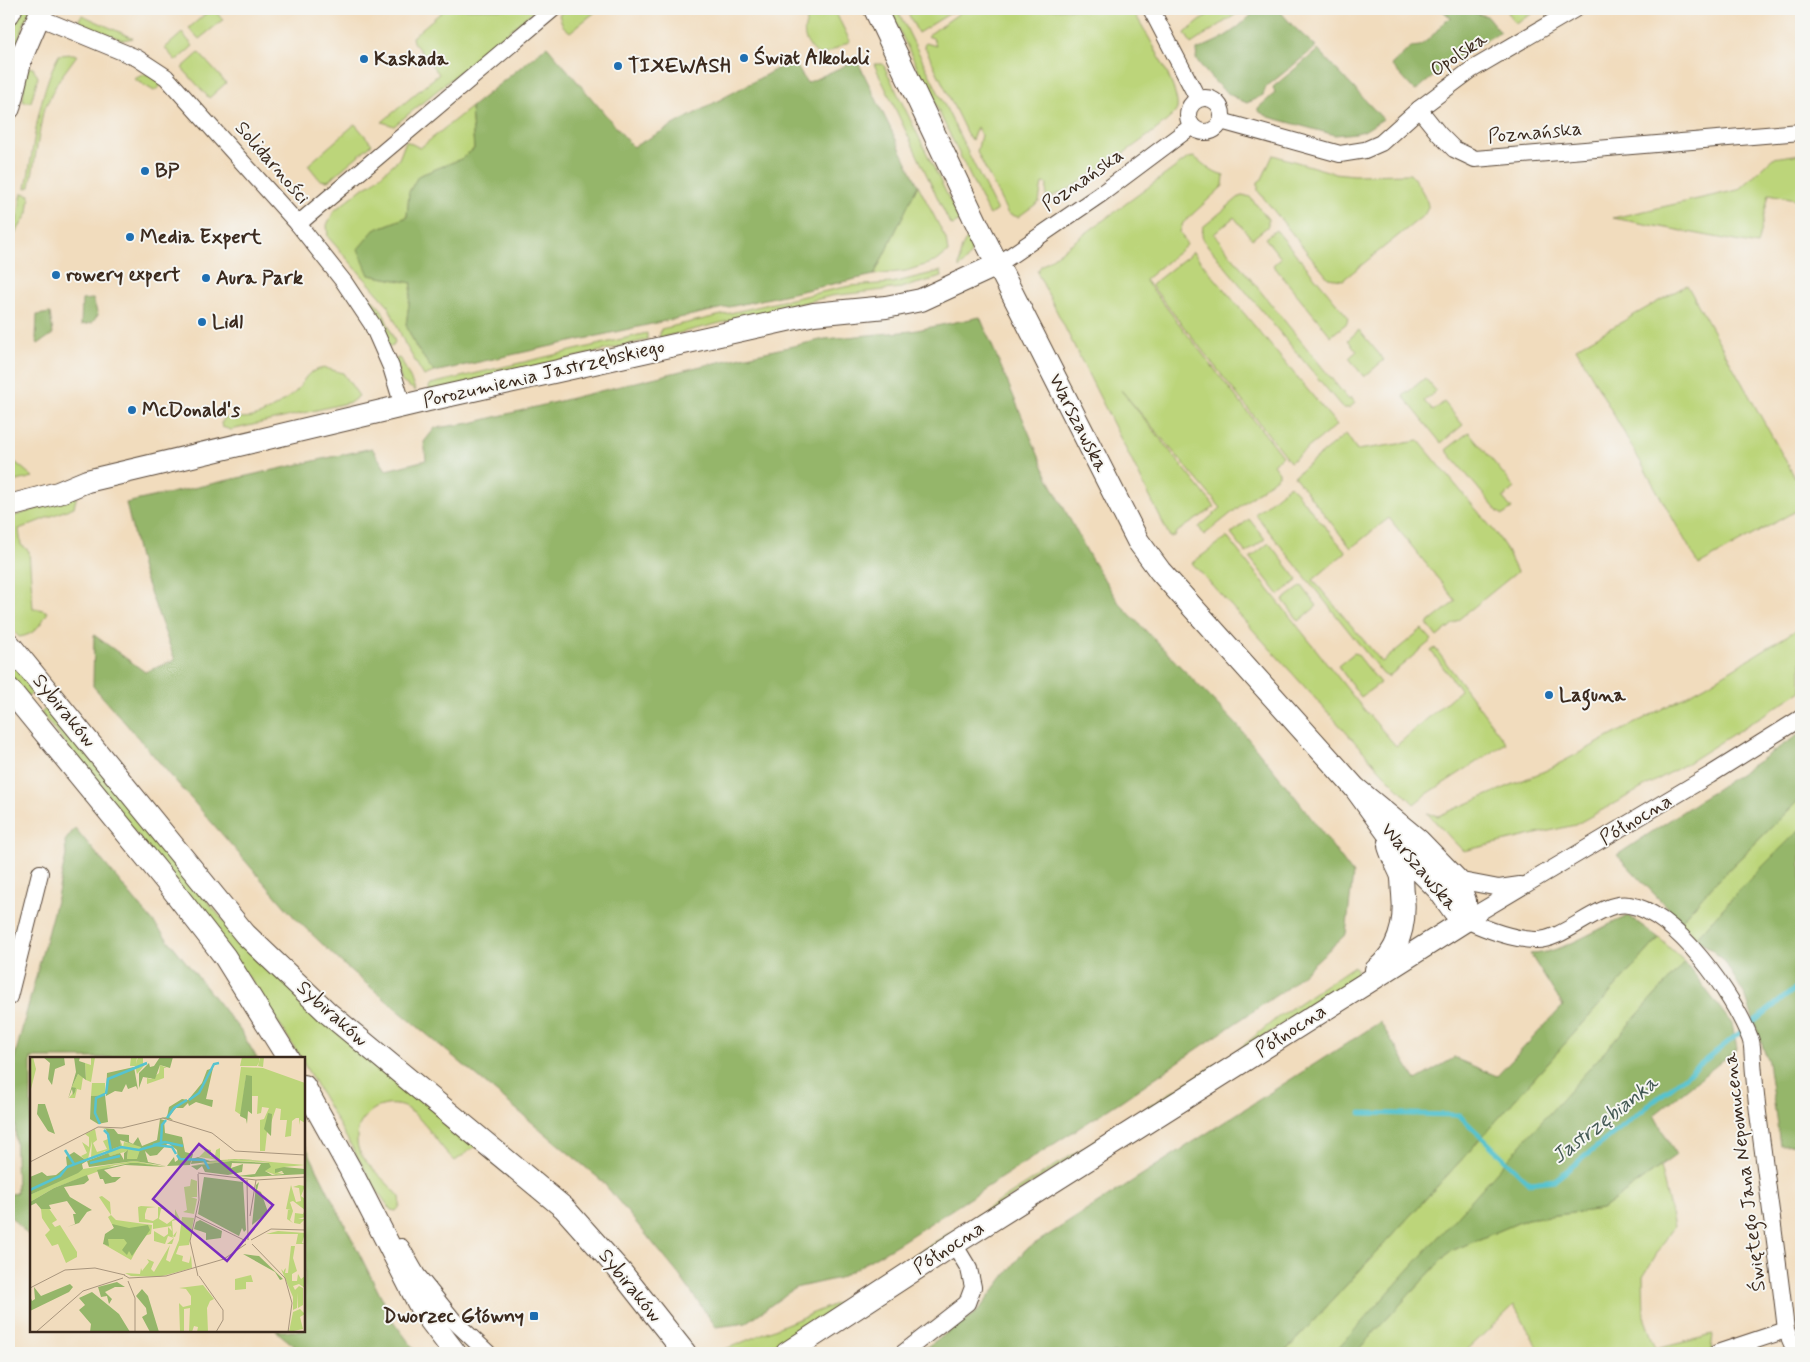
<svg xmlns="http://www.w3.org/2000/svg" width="1810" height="1362" viewBox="0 0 1810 1362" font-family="Mynerve,sans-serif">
<rect width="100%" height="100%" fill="#f6f6f2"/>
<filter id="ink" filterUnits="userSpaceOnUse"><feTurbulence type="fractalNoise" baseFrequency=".02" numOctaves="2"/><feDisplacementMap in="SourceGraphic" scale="10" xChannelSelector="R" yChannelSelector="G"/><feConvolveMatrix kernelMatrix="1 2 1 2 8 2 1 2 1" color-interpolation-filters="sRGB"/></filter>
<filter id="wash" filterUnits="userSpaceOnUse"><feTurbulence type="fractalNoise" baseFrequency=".0096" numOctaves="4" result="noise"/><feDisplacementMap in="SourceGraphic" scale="20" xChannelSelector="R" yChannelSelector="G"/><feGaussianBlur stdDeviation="1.12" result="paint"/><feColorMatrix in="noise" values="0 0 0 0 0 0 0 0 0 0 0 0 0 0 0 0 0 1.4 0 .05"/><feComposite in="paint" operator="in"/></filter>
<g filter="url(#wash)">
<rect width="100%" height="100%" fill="#f1dcbd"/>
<g fill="#bcd57a" stroke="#7c804c">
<path d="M19,9h11l-16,41 -5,-2v-13z"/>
<path d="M211,9h2l10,11 -24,19 -10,-11z"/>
<path d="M445,9h91l-142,117 -12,-4 57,-48 -26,-32 -1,-5z"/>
<path d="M567,9h32l-29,23 -7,-6 -4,-11z"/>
<path d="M811,9h23l16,32 -24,13 -7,1c-20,-16 -16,-24 -8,-46z"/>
<path d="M889,9h8l100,202 -8,4z"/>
<path d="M906,9h51l-39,24z"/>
<path d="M965,9h167c11,18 49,81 45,100 -3,13 -93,71 -110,81 -7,3 -14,6 -21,9l1,-15 -5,-1 -3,19 -21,15 -10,-3 -31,-62 4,-17 -4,-8 -5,13 -3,-2 -45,-93 2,-2 10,3 -3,-8 -6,-2z"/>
<path d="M1215,9h29l-53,35 -6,-11z"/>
<path d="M1507,9h34l-26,14 -4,-4z"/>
<path d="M82,15l51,23 -10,2 -43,-16 -1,-5z"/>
<path d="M182,33l11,13 -17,15 -11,-13z"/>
<path d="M199,53l27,30 -17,15 -27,-30z"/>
<path d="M73,54l4,1 -19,26 -15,31 -13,75 -4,1c8,-42 12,-95 33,-133z"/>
<path d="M874,64h9l77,157 -7,4 -3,-1z"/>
<path d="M28,67l5,1 5,9 -7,25h-8l1,-19z"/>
<path d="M145,74l8,2 10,8 -9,7 -20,-12z"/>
<path d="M471,107l3,42 -13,10 -43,17 -9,16 -2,25 -33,13 -5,45 43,8 -6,42 10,22 18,25 -10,4 -19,-32 -17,-39 -60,-68 -1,-12 7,-14 29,-23 8,-4 28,-25 7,-18 14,7z"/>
<path d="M355,124l17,20 -44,37 -8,-1 -12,-15z"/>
<path d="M1801,154v46l-32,-6 -12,51 -144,-27 125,-28 35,-32z"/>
<path d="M1273,155l61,18 20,2 56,-1c5,4 19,27 18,33 -1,3 -2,5 -4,8l-81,65 -15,-2 -70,-87v-9l4,-3z"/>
<path d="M1194,157c12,8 15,15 30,19l-1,10 -40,37 -3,9 7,13 -42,35 137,176 -9,8 6,8v3l-75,60 -5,-8 22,-19 -100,-118 94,117 -38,25 -2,4 -5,1 -133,-265 4,-6 147,-108z"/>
<path d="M918,185l28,54 2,13 -11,9 -31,10 -32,4z"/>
<path d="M22,193l8,2 -2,18 -14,23z"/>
<path d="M1243,195l7,2 18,22v7l-16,13 -18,-22 -20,17 134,165 3,-2 4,6 -6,5h-5l-3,-2 -138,-166 -1,-5 1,-8 35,-29z"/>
<path d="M1276,230l72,87 -1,6 -16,13 -58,-71 8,-7 -16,-20z"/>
<path d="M970,236c6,13 -1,23 -11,32 1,-13 1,-24 11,-32z"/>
<path d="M1193,252l144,173 -47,37 -139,-177z"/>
<path d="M343,269l39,41 13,32 -3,5 -3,-1z"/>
<path d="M941,271l1,6 -41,11 -70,8 -172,42 2,-9 156,-36 33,-7 42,-3z"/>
<path d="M1687,285l114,203v20l-102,57 -123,-217z"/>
<path d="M1359,330l25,30 -20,17 -15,-19 8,-7 -9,-11z"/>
<path d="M647,333v7l-217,52 -1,-5 2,-3z"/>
<path d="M397,358l4,1 15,32 -14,-9 -7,-21z"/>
<path d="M325,368l18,5 16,23 -8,6 -120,28 -9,-3 -1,-4 4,-5c10,-1 22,1 31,-2 13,-4 26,-14 37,-22 14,-12 8,-22 32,-26z"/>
<path d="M1425,378l11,13 -12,10 9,10 11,-9 19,23 -22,18 -38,-47z"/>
<path d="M1469,432l46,56 -12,10 9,11 -9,6 -5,-3 -52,-62z"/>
<path d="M1346,434l11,16 62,-9 76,91 10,15 12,25 -80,65 -10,-13 29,-23 -67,-83 -38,30 -57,-72z"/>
<path d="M9,457l24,20 -24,6z"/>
<path d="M1290,485l56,67 -33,28 69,82 40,-33 10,11 -44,37 -5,-3 -128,-160z"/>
<path d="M77,495l-3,12 -55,22 2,16 8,6 4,58h7l8,3c-8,13 -13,23 -29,25l-10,-10v-109z"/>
<path d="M1249,519l16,20 -19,14 -15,-19z"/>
<path d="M1227,537l129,163 40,46 64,-56 -29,-39 4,-3 71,95 -82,53 -10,8 -30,-30 -192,-211z"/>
<path d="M1269,543l29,37 -19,15 -29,-37z"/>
<path d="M1302,586l15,20 -18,15 -16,-21z"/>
<path d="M1801,627v64l-115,73 -111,61 -112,26 -36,-38 11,3 109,-46 158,-84z"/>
<path d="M1354,653l3,1 23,29 -19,14 -23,-31z"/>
<path d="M9,658l26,32 -7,7 -19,-24z"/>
<path d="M48,707l197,240 231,199 -21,15c-17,-15 -30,-42 -49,-53 -10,-5 -20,-4 -30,0 -6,3 -10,8 -14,13 -6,8 -7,25 -1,33 8,14 28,30 39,43 1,7 1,9 -4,14l-5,-1 -15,-21 -72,-125v-6h-3l-47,-74 -213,-271z"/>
<path d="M1801,798v30l-55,55 -50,55 -16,-17 34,-37z"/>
<path d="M1659,938l26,24 -339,379 -12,12h-50l180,-196z"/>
<path d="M1354,966l5,10 -594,377h-49l124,-51 398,-252 40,-33z"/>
<path d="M1660,1167l14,59 -31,50 1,41 12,32 57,-14 -2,15 -10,3h-160l-27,-48 -50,48h-109l94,-101 78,-33 75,-10z"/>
</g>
<g fill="#95b66a" stroke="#687044">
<path d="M1258,9h20l15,17 23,21 -50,40 -3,8 -16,8c-24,-9 -36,-24 -51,-44l1,-9 24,-11 16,-11z"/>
<path d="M1441,9h26l3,3 17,4 13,16 -41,24 -44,35 -24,-26 20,-18 9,-1 11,-9 15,-17 5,-2z"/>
<path d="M547,46l86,101 160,-87 14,23 50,-23 61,125 -44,90 -440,97 -18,-25 -10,-22 6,-42 -43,-8 -11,-26 16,-19 33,-13 2,-25 9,-16 43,-17 13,-10 -3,-42z"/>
<path d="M1318,50l65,69 -19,12 -8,2 -21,2 -66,-18 -11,-6v-3l17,-15 -2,-6z"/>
<path d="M93,299l5,16 -6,8 -11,2 1,-25z"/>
<path d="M50,313l3,21 -15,10 -2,-5 1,-24z"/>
<path d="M980,317l68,161 42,79 29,46 118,122 60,74 56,75 -7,60 -59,54 -166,113 -223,143 -59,34 -44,10 -49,35 -30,4 -37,-52 -77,-94 -258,-216 -50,-48 -201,-231 1,-51 51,37 30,-12 -33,-90 -16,-67 246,-55 14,22 40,-10 -2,-18 11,-14 36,-5 230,-57 124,-27 87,-8z"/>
<path d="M1801,733v65l-87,86 -34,37 -63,-66z"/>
<path d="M75,828l99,119 66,83 17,28h-226v180l-22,-23v-20l8,-3 -2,-68 -6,-6v-35l2,-12 46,-174 9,-42 -1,-14z"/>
<path d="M1801,828v316l-21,1 -12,-83 -23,-67 -22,-36 -27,-21 50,-55z"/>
<path d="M1629,916l30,22 -195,219 -180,196h-366l60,-42 47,-61 355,-228 36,58 38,-22 43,18 66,-70 -33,-52c32,0 68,-27 99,-38z"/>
<path d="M1685,962l47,62 5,25 -83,66 22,40 -74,54 -75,10 -78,33 -94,101h-21z"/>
<path d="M304,1143l89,178 24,32h-114l-27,-22h28z"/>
</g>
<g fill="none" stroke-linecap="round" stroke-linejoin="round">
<path stroke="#57c3cf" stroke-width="5" d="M1361,1113l98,2 70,68 26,-3 246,-196"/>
</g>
</g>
<g filter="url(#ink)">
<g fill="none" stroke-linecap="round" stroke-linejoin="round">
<defs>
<g id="street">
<path d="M1151,9l47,90"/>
<path d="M38,17l99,41 29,19 132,147 46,58 28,42 19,43 12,39"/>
<circle cx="1205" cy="115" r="17"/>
<path d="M1419,109l20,25 15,15 21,10 326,-27"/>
<path d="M1221,121l119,33 25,-4 16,-7 38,-34 52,-39 104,-61"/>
<path d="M298,224l255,-215"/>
<path d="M997,265l104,-71 91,-68"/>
<path d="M1457,880l42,8 21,-3"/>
<path d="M1466,920c22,10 45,19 69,20 30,1 65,-40 94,-35 47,7 105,91 121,133 3,7 2,15 3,22 1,18 3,35 5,53 9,72 20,145 28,217l10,23"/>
<path d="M1466,920l244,-145 91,-57"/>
<path d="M9,997l31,-124"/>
<path d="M401,1247l16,28 37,46 34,32"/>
<path d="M903,1353l64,-50 6,-16 -4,-18 -15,-25"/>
<path d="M1717,1353l69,-23"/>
</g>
<g id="secondary">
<path d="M875,9l103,217 160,315 22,30 195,217 48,66 36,36 15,21 12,9 -1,-19 -8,-21 -39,-40 -63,-52"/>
<path d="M9,13l2,-4"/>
<path d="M9,108l12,-50 21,-49"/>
<path d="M9,506l49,-13 29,-12 341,-81 386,-86 72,-7 35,-7 76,-35"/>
<path d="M9,644l236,290 83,79 236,195 57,64 64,81"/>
<path d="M9,689l160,196 56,72 63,101"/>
<path d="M1376,970c24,-20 30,-47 27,-76 -1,-7 0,-14 -2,-20 -4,-9 -9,-18 -12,-28"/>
<path d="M304,1086l46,83 71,139 34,45"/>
<path d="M787,1353l167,-109 512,-324"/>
</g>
</defs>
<use href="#street" stroke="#564536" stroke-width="18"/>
<use href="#secondary" stroke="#564536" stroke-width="24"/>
<use href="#street" stroke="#fff" stroke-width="16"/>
<use href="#secondary" stroke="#fff" stroke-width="22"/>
</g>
</g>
<g fill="#1f6fb2" stroke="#f6f6f2" stroke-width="2">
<circle cx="744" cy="58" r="5"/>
<circle cx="364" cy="59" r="5"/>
<circle cx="618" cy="66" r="5"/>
<circle cx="145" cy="171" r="5"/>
<circle cx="130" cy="237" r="5"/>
<circle cx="56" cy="275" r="5"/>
<circle cx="206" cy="278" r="5"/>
<circle cx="202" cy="322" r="5"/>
<circle cx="132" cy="410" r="5"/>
<circle cx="1549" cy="695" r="5"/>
<rect x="529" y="1311" width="10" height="10" rx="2.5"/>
</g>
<g text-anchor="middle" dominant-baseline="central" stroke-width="4" stroke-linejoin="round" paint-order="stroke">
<g font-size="20" fill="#3b2a1e" stroke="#f6f6f2">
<text transform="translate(1459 55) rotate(-34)">Opolska</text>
<text transform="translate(1535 133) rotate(-5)">Poznańska</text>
<text transform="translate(272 163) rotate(49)">Solidarności</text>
<text transform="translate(1083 180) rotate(-35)">Poznańska</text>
<text transform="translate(544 374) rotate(-13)">Porozumienia Jastrzębskiego</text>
<text transform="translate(1078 423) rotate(63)">Warszawska</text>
<text transform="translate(64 711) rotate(51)">Sybiraków</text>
<text transform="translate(1636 820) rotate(-31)">Północna</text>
<text transform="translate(1419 867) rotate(50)">Warszawska</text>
<text transform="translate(332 1014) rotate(42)">Sybiraków</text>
<text transform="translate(1291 1031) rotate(-33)">Północna</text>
<text transform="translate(1745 1172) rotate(-97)">Świętego Jana Nepomucena</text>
<text transform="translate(949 1248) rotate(-33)">Północna</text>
<text transform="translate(630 1286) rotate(51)">Sybiraków</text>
</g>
<g font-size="20" font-weight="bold" fill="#3b2a1e" stroke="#f6f6f2" text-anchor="start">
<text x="754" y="58">Świat Alkoholi</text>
<text x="374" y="59">Kaskada</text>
<text x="628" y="66">TIXEWASH</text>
<text x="155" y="171">BP</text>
<text x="140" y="237">Media Expert</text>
<text x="66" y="275">rowery expert</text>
<text x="216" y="278">Aura Park</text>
<text x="212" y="322">Lidl</text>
<text x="142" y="410">McDonald's</text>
<text x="1559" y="695">Laguna</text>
<text x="524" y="1316" text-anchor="end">Dworzec Główny</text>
</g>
<g font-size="21" font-style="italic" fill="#435853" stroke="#f6f6f2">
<text transform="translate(1605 1120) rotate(-38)">Jastrzębianka</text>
</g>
</g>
<g transform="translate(30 1057)">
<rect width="275" height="275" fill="#f1dcbd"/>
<path d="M0,0h3l3,12 -6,24zM61,0h4l-4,25 -5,-2 -1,-17 6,2zM101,0h6l-1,7 2,-7h5v8l5,-4 -11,13 -2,-8h-5zM212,0h17v5l1,-5h4l-1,10 -5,-1 1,-4 -2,4h-17zM130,8l7,3h-3v10l-17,6v-6l4,1 8,-6zM211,10l22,1 42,15v40l-5,-3 -1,5v-7h-3l-4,3 -1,15 -6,1 2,-17h-7l1,-11 -5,-1 -5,15h-3l-3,28h-5v-31l4,-1 5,-11 -7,-1 -1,6 -4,1 1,-18h-9l2,-20h-5l-5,39 -6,-4zM48,17l5,3 -2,13 -4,-1 -2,9h-6l7,-9 -4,-2zM62,26h13v12l-14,1zM65,72l2,11 -4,3 4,9 10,-3 -4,-8 5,-2 2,11 11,-4 -1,-6 3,7 1,-5 18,4 -4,13h-11l1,-8 -18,5 -5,-5 -14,7 1,-17 -4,18 -3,1 -4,-4 6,-3 -5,-11 7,5v-10l-4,-3zM173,91l8,2 -1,6h5l1,-6 4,-2v12l17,-1 68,6 -21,2 -6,6 8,-1 -10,3 -11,-4 4,-8 -6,-1 -32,-1 -40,5 28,-6 -20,-3 6,-6zM104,104l32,6 -33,-4 -18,2 -61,23 -24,14v-7l53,-26zM161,122l6,2v16h-6l6,2 -3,15 -11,-2 4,-2 -3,-23 6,-1zM261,128l5,17 5,-1 -2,-13 -6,-1 6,-2h-7h7l6,1 -4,10 4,3v18l-7,2h7l-5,5 5,1 -11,-2 1,-10 8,1 2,-4 -12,-9 -3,1 3,9 -3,9 3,3 -6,-4 1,-9h3l-5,-1zM72,139l8,6 1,13 5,5 36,5 -1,9 -7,2 -13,24 -26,-15 9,-17 -6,-11 3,-2 -12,-18zM111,149l15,1 -9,1 -2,6v5l8,2 5,-3v-11l8,1 -5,1 -2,10 8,5 8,-6v-9l5,10 -8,2 1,15 4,-5 -2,6 -3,-1 2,2 -2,6h-5l7,-6 -6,-2 -3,8 -11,-3v-10l10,6 4,-3v-7l4,4 -1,-5 -18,3v-6l-14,-1 -1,-15zM18,150l9,13 -5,3 3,4 5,-2 17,27v5l-11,6 -8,-19 -6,2 -7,-11 5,-5 -8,-12 -1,-9zM152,160l12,1 -5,27 -10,1 -3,8 7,2 -1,5 7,2 2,-8 1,13 -33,9 -28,-1 -6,-3 15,1 1,-6 1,3 7,-9 -2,-3 7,3 -3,7 3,3 16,-27 -4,15 4,2 9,-22zM248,174l27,2 -3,10 3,1h-9l2,-10h-32zM261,189h4l-2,12 4,13 -5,3v7h5l1,-7 3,5 4,-3v12l-6,-4 -6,2 2,4 4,-4 4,2v17l-5,3 -1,-15v15l-4,2v-13l-12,-28 3,3v-2l2,-2 -1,5h3zM221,218l2,7h-7v7l-11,1v-11zM173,228l11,14 -4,2 -3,7 1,24h-11l1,-5 -4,-1 -2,6h-3l1,-24 -6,1v23h-4l-1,-29 4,4 8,-2v-9l-5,-7 -7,-1zM270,252l5,5 -5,3 3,12 -14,3 4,-20z" fill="#bcd57a"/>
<path d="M13,0h21l1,8 -10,4 -3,16 -4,-6 2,-16zM44,0h6l-1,4 6,2 1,17 -8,-6 -6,13 4,1 -1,4 -2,3 -1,-6 -4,10 8,-27zM130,0h13l-3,11 -10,-3 -5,14 -12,-2 -4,11v-15l10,-10 1,4 4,-1zM104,10l4,23 -2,-4 -8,3 -2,-5 -4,8 -7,-1 -9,5 1,-23zM183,11l-7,31 7,1 -1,7 -16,-5 -7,4 -1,-3 -5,5h-7l-7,9 4,3 -12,-2 6,-1 2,-10 13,-8 6,1 14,-17 5,-13zM216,18l6,1v38l-4,-3 -1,13 -1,-5 -6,-3zM75,38l3,27 -10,2 -8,-5 1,-23zM8,47h7l10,30 -7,-3 -11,-17zM238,56l4,1 -1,22 -7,-7zM130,62l4,1 1,13 17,4 3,15 8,2 -3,11 -23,1 7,-9 1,5 3,-2 -1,-10 -9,-7 -11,12 -7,1 -5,-5 3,11 18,4 -32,-5 -45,6 -2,-6 -5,3 1,5 -5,4 -48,22v-18l12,-5 5,4 9,-1 11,-9 -1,-9 8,-5 13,9 21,-8 2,3 10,-3 4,7v-7l4,-3 -1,9h10l4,-12 -21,-7 1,6 -11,4 -4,-21 -4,-1 12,1 4,5 11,1v7l4,2 5,-7 4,9 15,-6zM168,100l12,4 31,-2 33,3 -39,-3 -44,5 1,-5zM201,104l38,2 2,4 -6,4 7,4 12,-1 -2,-3 -7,2v-4l9,-2 21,2v5l-54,3 -14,-1 18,-2 6,-10 -29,-1 -1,5 12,-4 -1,8 -14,3 -23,-3 -3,-6 -5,4 -6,-4zM100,106h8l28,4 -41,-2 -21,5 8,7h9l-6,5 -10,2 -2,-5h-3l-3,-9zM57,118l2,5 -5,4 -20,3 6,10 22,13 -5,2 -8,11 -12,4 8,-3 -2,-10h3l-9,-13 -18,4 2,4h-10l-5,-6 -6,3v-4l24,-14zM174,120l39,5 3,48 -2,2 -2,-4 -3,8 -41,-22zM229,125l-2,8 4,2 7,20 -16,13 4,-40zM170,163l22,11 -1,7 -15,2v-7l-12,-4 2,-7zM82,167l17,4 19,-3 2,5 -18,26 -3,-5 -2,4 -5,-5 5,-7 -3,-4h-16l1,7 -6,-2 2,-10 9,-6zM213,197l16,2 24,23 -3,1 -5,-8zM87,225l8,5h-10l-10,5 7,7 -3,5 -2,-8 -6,1 -3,-10zM40,227l3,3 -4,5 -39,19v-15l2,5 3,-2 -1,-12 7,9zM112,232l6,7 11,36h-9l-8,-15 5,-3 -1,-6 -10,-12zM62,235l27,22 11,18h-40l1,-8 -12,-14 6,-5 -6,-7z" fill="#95b66a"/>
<path fill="none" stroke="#57c3cf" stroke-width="2.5" d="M76,37l2,-15 39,-16M159,43l10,-7 15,-29 5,-1M137,61l7,-10 13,-8M70,67l-5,-11 1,-15 9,-4M74,73l4,4 3,17M131,85l1,-17 4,-5M123,88l12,-3 18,4M35,93l9,14M147,98l3,4 24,1 5,9M60,106l30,-7M0,133l30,-14 7,-9 54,-20 18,3 17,-5 16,2 4,7"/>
<path fill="none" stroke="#a8957d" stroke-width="1" d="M0,105l68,-35 24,1 41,-10 49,15 23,18 70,4M168,116l58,7 49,-3M168,117l1,26 -9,41 8,35M217,123l1,60M165,159l51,25M220,159l6,-36M221,183l20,-11 34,1M222,187l33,34 7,25 -4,29M94,218l5,3 37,-2 58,-17 22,-15M169,219l24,34v10l-7,12M98,224l7,17v34M0,231l35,-18 30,-2 30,7M6,275l47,-41 40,-13"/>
<path fill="#7b2cbf" fill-opacity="0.15" stroke="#7b2cbf" stroke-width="2.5" d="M169,87l74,61 -46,56 -74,-62z"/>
<rect width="275" height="275" fill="none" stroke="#3b2a1e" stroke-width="2.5"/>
</g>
<rect width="1810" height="1362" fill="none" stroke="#f6f6f2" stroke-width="30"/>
</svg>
